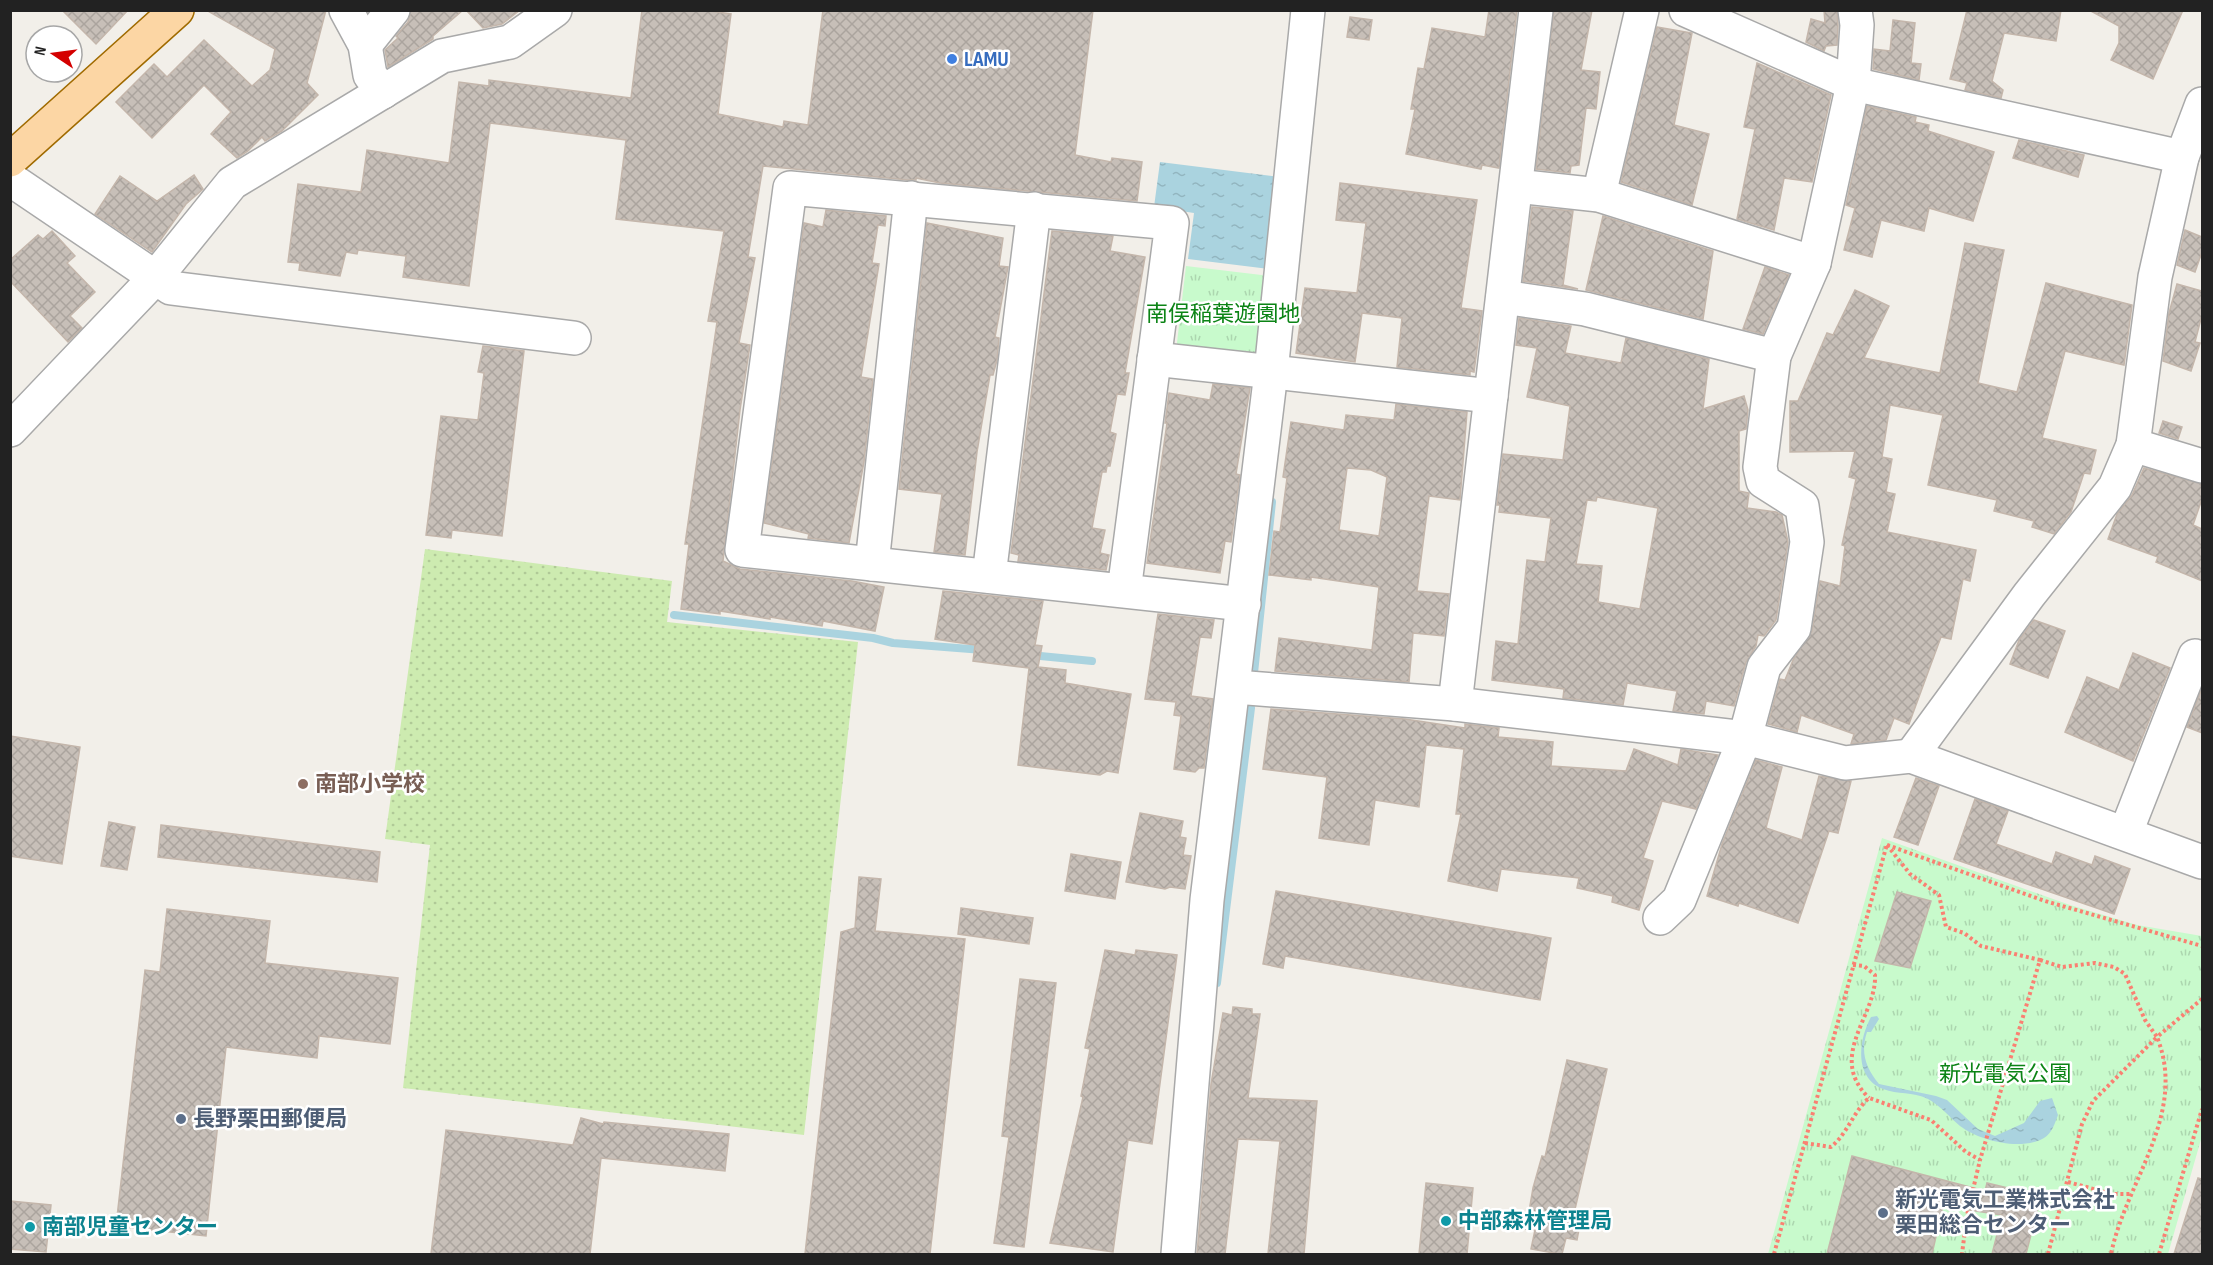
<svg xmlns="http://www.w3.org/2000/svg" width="2213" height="1265" viewBox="0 0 2213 1265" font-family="'Sofia Sans Condensed','Noto Sans JP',sans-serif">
<defs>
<pattern id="grass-dots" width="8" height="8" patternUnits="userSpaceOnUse" patternTransform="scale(1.5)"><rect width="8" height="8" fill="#cdebb0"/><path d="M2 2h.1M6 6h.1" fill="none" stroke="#b0c997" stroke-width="1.8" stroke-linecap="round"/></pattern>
<pattern id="park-tufts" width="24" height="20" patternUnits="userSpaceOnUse" patternTransform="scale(1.5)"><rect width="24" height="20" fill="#c8facc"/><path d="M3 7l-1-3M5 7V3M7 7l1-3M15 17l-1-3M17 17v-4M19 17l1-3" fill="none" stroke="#acd6af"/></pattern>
<pattern id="water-ripples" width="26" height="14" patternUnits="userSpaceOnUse" patternTransform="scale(1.5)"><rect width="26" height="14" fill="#aad3df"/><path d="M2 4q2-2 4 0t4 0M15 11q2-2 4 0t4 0" fill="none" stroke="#92b5bf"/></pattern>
<pattern id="building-cross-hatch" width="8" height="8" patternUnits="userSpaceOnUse" patternTransform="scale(1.5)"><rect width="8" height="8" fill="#c7bfb8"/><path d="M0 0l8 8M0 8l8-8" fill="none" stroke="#aba49e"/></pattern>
</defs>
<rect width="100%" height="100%" fill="#f2efe9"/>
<path fill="url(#grass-dots)" d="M425,549l247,32 -5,41 191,20 -54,493 -401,-47 27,-243 -45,-6z"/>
<g fill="url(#park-tufts)">
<path d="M1186,266l84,10 -10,85 -84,-10z"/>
<path d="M1882,838l188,67 67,20 65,11v200l-34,118h-400z"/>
</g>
<g fill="url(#water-ripples)">
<path d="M1160,162l120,15 -11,92 -81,-10 6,-46 -40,-6z"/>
<path d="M1877,1016l2,3 -8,13h-4c-7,21 -1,36 12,52l57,12 11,4 31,29 17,7 29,-13 16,-22 12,-3 6,17c-3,8 -6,18 -14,23 -23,13 -64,3 -84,-12 -11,-9 -19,-20 -32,-27 -16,-8 -30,-4 -45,-10 -30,-12 -24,-50 -12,-72z"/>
</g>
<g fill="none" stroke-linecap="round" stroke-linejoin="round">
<g stroke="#aad3df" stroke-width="8">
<path d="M674,615l199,23 20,5 90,7"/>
<path d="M1030,655l62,6"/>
<path d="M1254,673l18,-171"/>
<path d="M1217,983l34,-275"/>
</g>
</g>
<g fill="url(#building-cross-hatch)" stroke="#c4b6ab" stroke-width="1.5" fill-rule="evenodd">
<path d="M62,10h66l-32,34z"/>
<path d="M206,10h120l-19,73 11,12 -36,36 -17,10 -3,-4 -14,14 -11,7 -26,-24 20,-22 -27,-27 -52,53 -36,-36 38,-38 13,13 37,-37 48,46 18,-16 5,-21z"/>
<path d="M411,10h52l-30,26v3l-45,28 -3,-17 13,-12 -2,-2 12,-14z"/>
<path d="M466,10h54l-18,14 -19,4z"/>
<path d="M642,10h62l27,4 -13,100 65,13 1,-6 24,4 15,-115h270l-18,145 36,7 1,-4 30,4 -5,39 -197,-18 -24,-5v2h-8l-145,-14 -15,91 7,1 -16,85 11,2 -10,65 -17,151 17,8 112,12 32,6 -9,44 -52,-10 -1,5 -52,-9v2l-50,-8v3l-39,-5 8,-65h-4l32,-222 -9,-1 16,-90 -108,-12 10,-79 -136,-17 -21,163 -66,-9 3,-21 -48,-6 -1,4 -11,-2 -6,24 -41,-6 1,-7 -12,-1 10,-78 63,8 6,-42 82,13 10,-81 30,4v-6l142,18z"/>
<path d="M1489,10h28l-18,158 -17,-3 -1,4 -75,-15 9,-45h-4l7,-41 6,1 8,-41 53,9z"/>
<path d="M1554,10h38l-11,60 19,2 -4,37 -10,-1 -7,57 -8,1 -1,7 -34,-4z"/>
<path d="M1824,10h13l1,16 -1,19 -11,1 -2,5 -18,-9 5,-23 14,4z"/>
<path d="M1967,10h94l-5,31 -52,-8 -12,48 11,9 -2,8 -36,-8 2,-7 -17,-4z"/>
<path d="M2089,10h94l-30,69 -42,-19 8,-17v-17z"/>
<path d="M1350,17l22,3 -3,20 -22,-3z"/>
<path d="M1893,20l22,3 -4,40 10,1 -2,16 -46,-11 1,-20 16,2z"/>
<path d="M1657,27l35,6 -18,92 35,9 -17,71 -71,-23z"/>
<path d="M1757,63l74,32 -19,87 -28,-4 -10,52 -37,-11 18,-90 -11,-2z"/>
<path d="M1867,106l49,11 -1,5 14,3 -1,6 66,21 -21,69 -44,-13 -5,23 -43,-11 -9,37 -28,-7 11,-42 -9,-3z"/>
<path d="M2019,140l65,15 -6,22 -65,-19z"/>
<path d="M194,175l9,14 -17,15 -34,48 -57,-38 25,-38 37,25z"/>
<path d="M1340,183l137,17 -16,108 21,3 -8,61 -4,-1v4l-73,-8 5,-49 -40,-5 -7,49 -59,-9 9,-65 52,5 9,-70 -30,-3z"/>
<path d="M1532,207l41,4 -10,74 15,4 -55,-8z"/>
<path d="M826,210l60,6 -1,10 -7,-1 -6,38 7,1 -18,113 12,2 -9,83 -15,81 -41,-5 1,-4 -45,-11 40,-300 19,4z"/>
<path d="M1603,216l110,35 -10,68 -117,-29z"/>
<path d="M927,223l76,15 -4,28 9,1 -13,70 4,1 -2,22 -4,15h-3l-13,77 -12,103 -31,-3 8,-58 -43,-5z"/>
<path d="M2185,230l17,7v15l-7,20 -18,-7z"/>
<path d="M52,231l23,25 -8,7 28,29 -25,24 12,12 -14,14 -58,-61v-21l28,-25 5,4z"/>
<path d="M1052,231l61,5 -3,15 35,6 -20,116h4l-4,22 -8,-1 -7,38 6,2 -6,32h-3l-1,6h-4l-10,56 13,2 -5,23 9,2 -3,15 -88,-9 1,-6 -8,-2z"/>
<path d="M1965,243l39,7 -26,133 39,9 29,-109 86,22 -8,60 -59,-14 -23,87 54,12 -6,24 -6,-1 -13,39 -17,22 -22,-7 2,-6 -40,-10 3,-11 -69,-15 15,-70 -53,-10 -8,52 10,2 -6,33 9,2 -8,38 89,18 -6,31 -7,-2 -12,60 -10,-2 -32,87 -15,-6 -8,22 -35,4 3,-10 -53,-19 -4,17 -29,-8 12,-45 5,1 8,-20 19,-29 8,-50 20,5 5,-40 -3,-1 14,-66 -7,-2 6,-26 -65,1v-51h8l29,-68 6,2 22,-45 34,16 -25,52 76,15z"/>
<path d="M1765,267l24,8 -26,59 -20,-5z"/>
<path d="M2177,284l25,7v24l-7,27 5,1 -9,28 -28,-10 6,-48z"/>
<path d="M1519,318l52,8 -6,27 56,10 5,-25 83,21 -6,50 41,-13 4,14 -2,19 -7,2v60l10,2 -2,15 29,4 6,3 6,27 -12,78 -12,16 -6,-1 -2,11 -10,16 -12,44 -28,-5 -2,13 -31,-3 4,-20 -50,-8 -4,22 -60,-7 1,-9 -72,-9 4,-39 22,3 9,-84 18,2 6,-44 -52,-6 1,-7h-3l6,-51 60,6 7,-54 -43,-9 10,-49 -21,-3zM1597,497l61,11 -18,101 -42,-7 4,-36 -26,-2 11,-64 9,1z"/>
<path d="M483,346l41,5 -22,185 -50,-6 -1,8 -25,-3 15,-119 37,4 6,-47 -6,-1z"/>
<path d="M1213,384l37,4 -14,86 4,1 -9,67 -6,-1 -5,32 -73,-10 20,-140h-2l4,-30 41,7z"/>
<path d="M1396,404l71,8 -7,88 -31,-4 -12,95 32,3 -5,42 -31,-3 -4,49 -134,-11 4,-33 93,12 7,-63 -68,-10v3l-42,-5 5,-44 6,1 7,-54 -4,-1 8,-55 53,8 2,-15 48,5zM1347,468l24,2 16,7 -8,59 -40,-6z"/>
<path d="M2163,421l19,6 -4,12 -19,-6z"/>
<path d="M2144,468l58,16v15l-9,26 9,4v52l-46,-19 2,-5 -50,-18 9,-25 15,-19z"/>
<path d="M943,591l100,10 -8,44 7,1 -4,21 28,3 -1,13 66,11 -13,79 -11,-2 -7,4 -82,-10 11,-97 -56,-7 2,-16 -40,-6z"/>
<path d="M1158,614l56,6 -3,18 -11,-1 -9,59 22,3 -9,69h-5l-4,4 -21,-3 7,-53 -7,-1 2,-13 -31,-3z"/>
<path d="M2034,620l31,11 -17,47 -38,-14 9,-24z"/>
<path d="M2133,653l37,15 -37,93 -68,-29 22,-55 32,13z"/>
<path d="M2202,688v45l-15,-6z"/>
<path d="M1271,709l134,10 60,9v-4l34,4 -1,9 55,5 -2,24 75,5 8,-22 44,16 3,-16 37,6 -22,54 -34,-8 -19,57 10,3 -14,49 -27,-8 1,-6 -36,-8 2,-10 -78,-9 -4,22 -49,-10 13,-67h-5l8,-65 -38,-4 -7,62 -44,-7 -6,45 -50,-7 8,-61 -64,-8z"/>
<path d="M10,736l70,11 -18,117 -52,-8z"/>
<path d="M1756,760l26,7 -16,61 36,12 17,-64 32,5 -13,52 -9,-2 -31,92 -59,-20 -1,3 -31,-10 15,-52z"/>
<path d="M1916,778l23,8 -21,59 -24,-8z"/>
<path d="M1975,799l33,12 -12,33 56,20 4,-12 36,13 3,-9 35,13 -16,45 -160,-55z"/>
<path d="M1140,813l43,8 -3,16 6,1 -3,17 8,1 -6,33 -15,-2 -5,2 -39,-7z"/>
<path d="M109,822l26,5 -8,43 -26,-4z"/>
<path d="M161,825l219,27 -3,30 -219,-25z"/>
<path d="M1071,854l50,8 -6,37 -50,-8z"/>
<path d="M859,877l22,2 -6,52 90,8 -35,315h-125l36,-322 14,-4z"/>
<path d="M1276,891l275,47 -11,62 -255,-44 -2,12 -20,-4z"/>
<path d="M1897,892l34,9 -21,67 -35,-7z"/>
<path d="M961,908l72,10 -4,26 -71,-10z"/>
<path d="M167,909l103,12 -5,42 133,15 -8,66 -71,-8 -2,22 -91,-11 -20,189 -90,-10 29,-256 15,2z"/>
<path d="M1105,950l30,5 1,-5 41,5 -25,189 -24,-4 -15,112 -63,-9 33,-146 -2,-1 9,-47 -5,-1z"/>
<path d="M1020,979l36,4 -32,264 -30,-4 15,-106 -7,-1z"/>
<path d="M1233,1007l19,2v5h8l-12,84 69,3 -13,153h-36l12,-113 -42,-2 -13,115h-28l14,-170 12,-71 9,2z"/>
<path d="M1567,1060l40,9 -34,149 8,1 -4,21 -11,-2 -4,16h-3l-28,-5 4,-19 -9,-1 7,-41 9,-32 3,1z"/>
<path d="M581,1118l22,6 1,-2 125,12 -4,37 -124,-13 -11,96h-159l15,-124 127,15z"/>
<path d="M1852,1156l133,35 2,-8 54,13 -15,58h-34l10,-39 -59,-9 -11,48h-105z"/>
<path d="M2198,1178l4,1v75h-28z"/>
<path d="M1426,1183l47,5 -6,66h-48z"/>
<path d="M10,1201l41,4 -5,47 -36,-3z"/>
</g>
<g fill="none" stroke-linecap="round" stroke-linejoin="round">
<defs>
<g id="minor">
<path d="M346,10l19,35 5,30 13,17"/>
<path d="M1686,10l167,74 329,73"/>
<path d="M365,45l28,-35"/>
<path d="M10,179l161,109 403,50"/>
<path d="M1516,186l83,9 215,68"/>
<path d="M1599,195l43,-185"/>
<path d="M1503,297l82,12 189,47"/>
<path d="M1154,359l337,37"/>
<path d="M10,430l145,-152 77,-95 210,-127 68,-14 45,-32"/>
<path d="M2133,445l69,21"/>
<path d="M872,564l39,-366"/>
<path d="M989,576l45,-367"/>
<path d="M1124,591l48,-368 -382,-35 -48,362 502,54"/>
<path d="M1235,687l220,17 290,34 100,25 66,-7 291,106"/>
<path d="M1455,704l81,-694"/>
<path d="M1911,756l118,-161 86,-108 18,-42 22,-168 27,-120 20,-53"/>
<path d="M2126,832l69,-176 7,3"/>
<path d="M1660,918l19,-18 66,-162 19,-71 30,-39 13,-86 -5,-36 -39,-25 -3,-14 14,-111 40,-93 39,-179 4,-59 -2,-15"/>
<path d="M1178,1254l29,-354 64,-528 37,-362"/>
</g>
<path id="major" d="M10,160l167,-150"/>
</defs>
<use href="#minor" stroke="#a9a9a9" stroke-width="36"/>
<use href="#major" stroke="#a06b00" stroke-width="36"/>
<g stroke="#fa8072" stroke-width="4" stroke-dasharray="3 3" stroke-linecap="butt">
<path d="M1887,845l23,29 29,21 7,32 18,6 17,13 59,14 -60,200"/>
<path d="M1887,845l158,56 157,45"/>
<path d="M2040,960l22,7 33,-4 19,4 11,7 20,46 12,17 45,-38"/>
<path d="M1853,965l11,1 11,9c2,41 -49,81 -6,123"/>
<path d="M1805,1143l26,4c17,-14 22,-35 38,-49l62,22 35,32 14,8 -13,55 -5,39"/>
<path d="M2068,1182l44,12h19"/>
<path d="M1774,1254l113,-410"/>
<path d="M2048,1254l34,-130 11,-23 64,-64c31,77 -31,144 -46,217"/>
<path d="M2159,1254l43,-145"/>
</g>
<use href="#minor" stroke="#fff" stroke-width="33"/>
<use href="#major" stroke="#fcd6a4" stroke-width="33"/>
</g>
<circle fill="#3f7fe0" stroke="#fff" stroke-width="2" cx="952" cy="59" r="6"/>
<circle fill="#8d6e63" stroke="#fff" stroke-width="2" cx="303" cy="784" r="6"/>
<g fill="#5c6f8a" stroke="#fff" stroke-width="2">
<circle cx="181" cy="1119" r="6"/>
<circle cx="1883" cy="1213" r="6"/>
</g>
<g fill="#0f9aa8" stroke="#fff" stroke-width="2">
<circle cx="1446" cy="1221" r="6"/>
<circle cx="30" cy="1227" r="6"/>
</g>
<g text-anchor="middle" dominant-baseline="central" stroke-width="5" stroke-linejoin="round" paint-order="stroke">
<g font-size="22" font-weight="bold" fill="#366cbe" stroke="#fff" text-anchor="start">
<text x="964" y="59">LAMU</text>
</g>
<g font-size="22" fill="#0c8416" stroke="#fff">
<text x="1223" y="314">南俣稲葉遊園地</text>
<text x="2005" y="1074">新光電気公園</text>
</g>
<g font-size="22" font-weight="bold" fill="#785e54" stroke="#fff" text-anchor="start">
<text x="315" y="784">南部小学校</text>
</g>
<g font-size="22" font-weight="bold" fill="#4e5e75" stroke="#fff" text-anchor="start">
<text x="193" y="1119">長野栗田郵便局</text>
<text x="1895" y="1200">新光電気工業株式会社<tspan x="1895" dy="25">栗田総合センター</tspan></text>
</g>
<g font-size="22" font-weight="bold" fill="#0d838f" stroke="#fff" text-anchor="start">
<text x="1458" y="1221">中部森林管理局</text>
<text x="42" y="1227">南部児童センター</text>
</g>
</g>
<rect width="2213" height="1265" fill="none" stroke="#222222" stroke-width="24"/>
<g transform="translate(54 54) rotate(283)"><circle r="28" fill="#ffffff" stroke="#a7a7a7" stroke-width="1.5"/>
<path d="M0-4.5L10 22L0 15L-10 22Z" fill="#d40000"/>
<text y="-9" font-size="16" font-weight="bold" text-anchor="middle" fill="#222222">N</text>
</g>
</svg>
